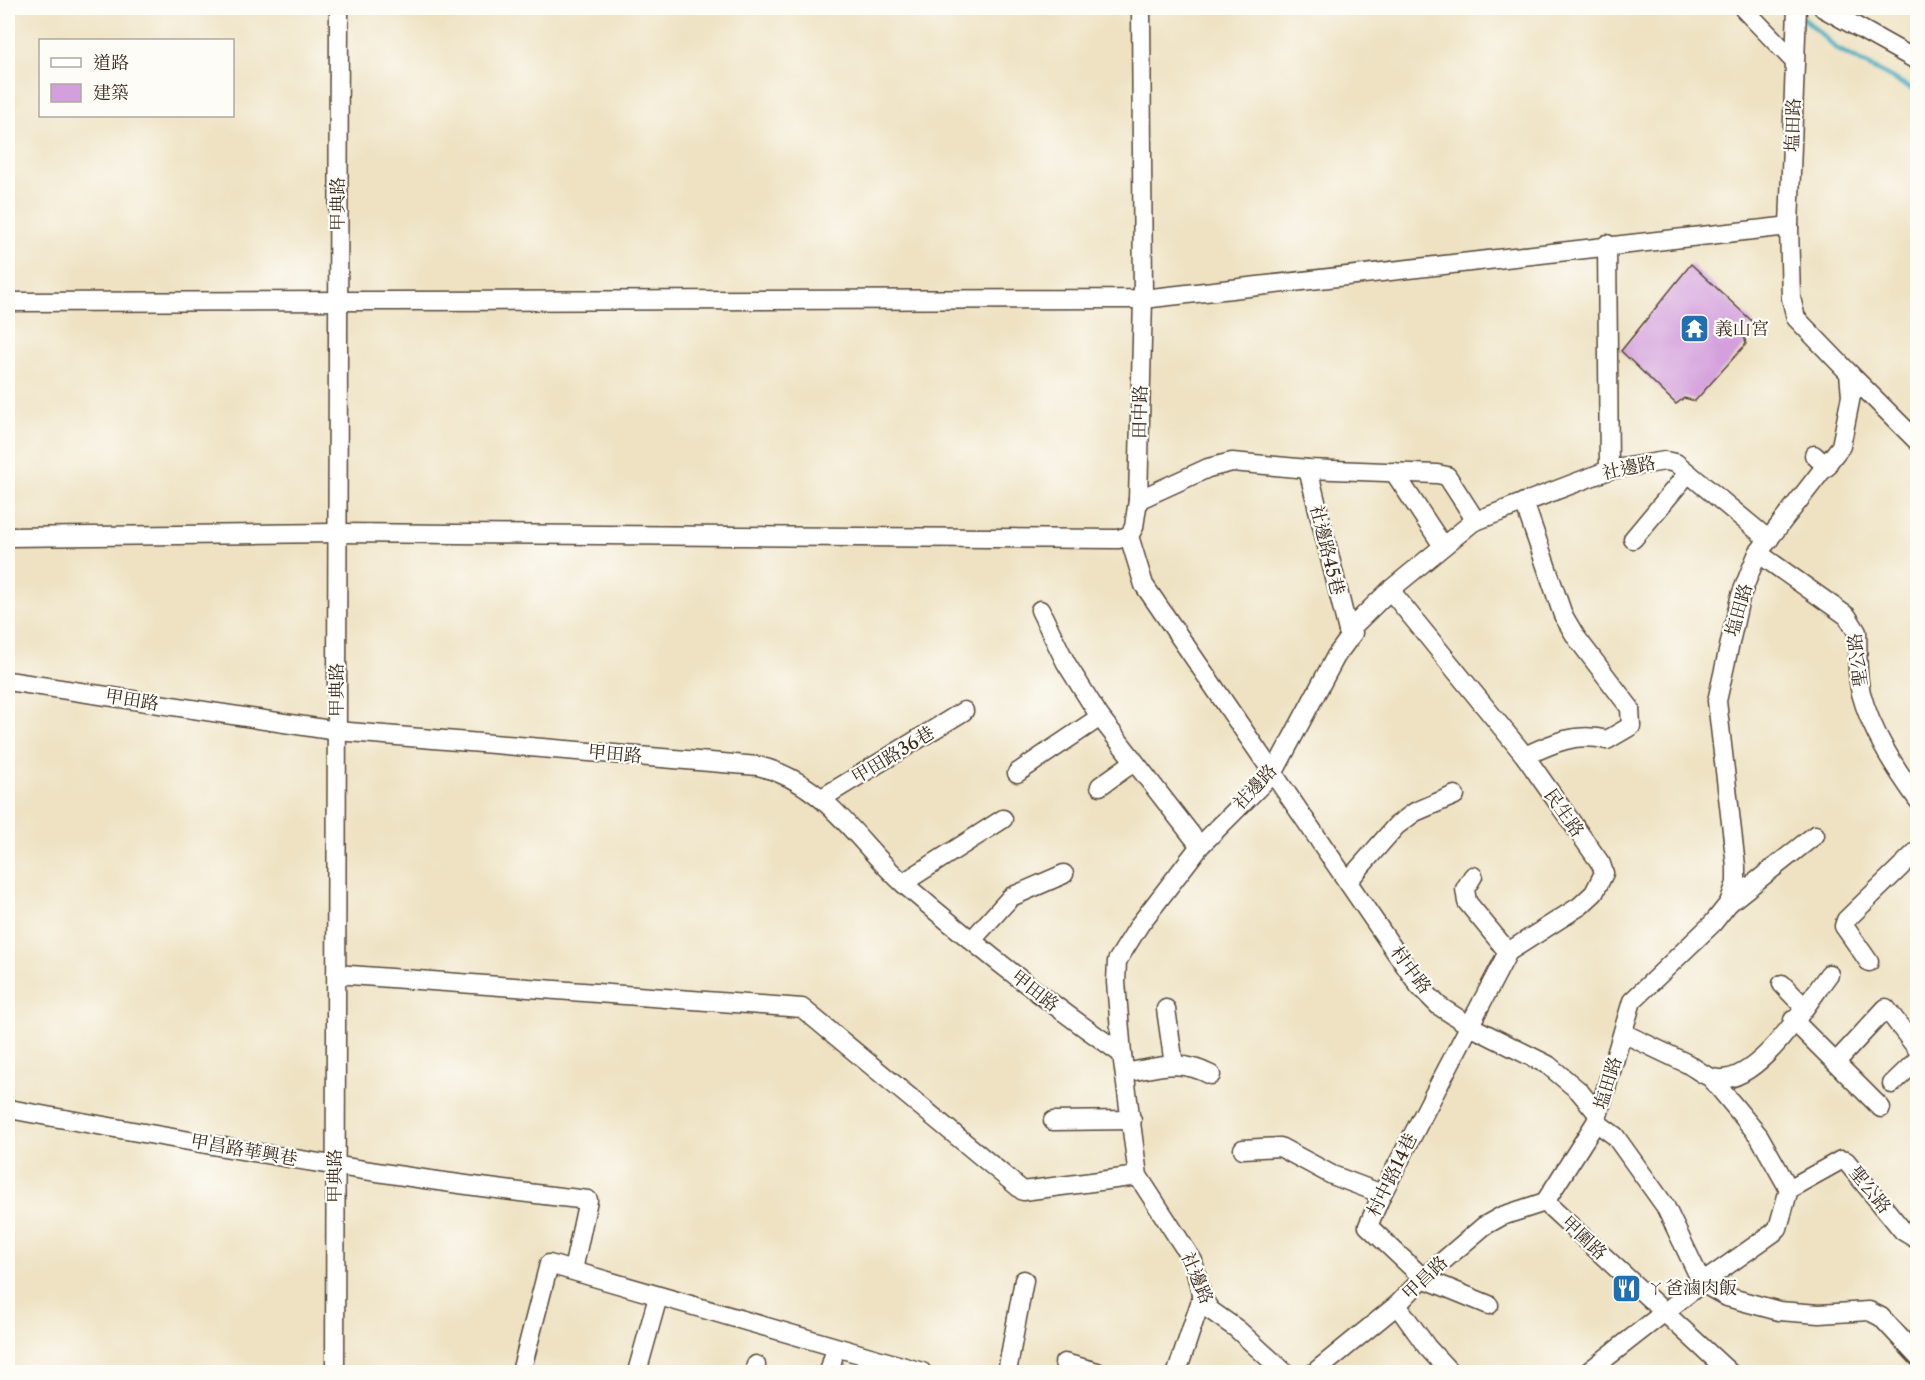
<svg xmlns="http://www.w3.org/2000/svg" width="1925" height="1380" viewBox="0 0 1925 1380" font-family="'Libre Caslon Text','Noto Serif TC',serif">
<rect width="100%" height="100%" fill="#fdfcf7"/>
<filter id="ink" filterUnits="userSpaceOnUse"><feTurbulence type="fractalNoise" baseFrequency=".0167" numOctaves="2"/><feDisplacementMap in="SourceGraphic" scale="12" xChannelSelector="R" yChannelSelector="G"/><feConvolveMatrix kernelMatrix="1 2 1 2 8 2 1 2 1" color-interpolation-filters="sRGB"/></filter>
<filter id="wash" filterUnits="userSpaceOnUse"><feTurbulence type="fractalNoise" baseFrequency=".008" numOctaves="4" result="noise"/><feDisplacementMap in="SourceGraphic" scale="24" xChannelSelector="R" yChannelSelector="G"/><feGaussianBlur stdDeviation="1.35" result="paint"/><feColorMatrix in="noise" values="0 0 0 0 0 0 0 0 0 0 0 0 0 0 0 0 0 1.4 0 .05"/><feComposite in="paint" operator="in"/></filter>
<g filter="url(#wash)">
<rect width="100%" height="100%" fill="#eee2c2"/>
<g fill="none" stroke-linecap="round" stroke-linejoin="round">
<path stroke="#41aac0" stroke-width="5" d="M1802,17l35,32 81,43"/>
</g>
<g id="blocks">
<path fill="#d39fdc" d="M1691,264l63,59 -10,12 2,9 -51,57 -11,-3 -8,6 -55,-53z"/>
</g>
</g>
<g filter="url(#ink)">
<use href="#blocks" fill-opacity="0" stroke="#564637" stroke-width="1.5"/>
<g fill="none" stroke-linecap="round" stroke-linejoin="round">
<defs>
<g id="minor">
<path d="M1141,8l2,291 -5,201 -4,27 -5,9 15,49 275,401 20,20 31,20 78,39 31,26 19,23"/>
<path d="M1743,8l52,54"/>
<path d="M1823,8l95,53"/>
<path d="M1607,244l2,226"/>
<path d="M8,302l1135,-3 646,-73"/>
<path d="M1849,373l69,69"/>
<path d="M1814,455l13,12"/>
<path d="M1308,469l40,162"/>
<path d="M1394,472l49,74"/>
<path d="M1138,500l70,-32 24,-6 76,7 129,5 10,2 29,45"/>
<path d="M1524,502l39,113 13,22 54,71 1,18 -24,14c-31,-8 -54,3 -82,16"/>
<path d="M8,537l329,-4 781,6 11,-3"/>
<path d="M1633,539l55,-66"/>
<path d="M1758,553l89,63 10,16c1,20 -1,41 4,61 10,38 34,75 57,107"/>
<path d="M1390,590l135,166 76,108 3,9 -10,20 -14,13 -72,46 -126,242 -14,32 55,52 66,27"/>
<path d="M1040,610l26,53 34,54 100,129"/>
<path d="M8,681l329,50 421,35c70,17 97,75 147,119 70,60 142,117 217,169"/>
<path d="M1017,773l83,-56"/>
<path d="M1100,786l34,-24"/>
<path d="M822,798l142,-87"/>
<path d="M1473,876l-8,13 2,13 41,50"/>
<path d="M1348,881l48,-55 19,-14 40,-17"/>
<path d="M903,883l100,-64"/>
<path d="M1729,903l86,-68"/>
<path d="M972,940l39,-43 53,-23"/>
<path d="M1869,962l-25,-36 2,-6 72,-70"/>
<path d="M336,974l466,34 221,183 115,-15"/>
<path d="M1782,984l22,23"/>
<path d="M1166,1009l8,56"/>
<path d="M1793,1020l88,88"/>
<path d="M1623,1033c21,10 42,20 63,30 8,4 15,11 24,14 43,17 97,-74 119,-103"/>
<path d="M1837,1061l49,-53 32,42"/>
<path d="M1125,1073c34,-6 54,-15 86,2"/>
<path d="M1711,1078l48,58 30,53"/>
<path d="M1892,1084l26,-25"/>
<path d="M8,1109c193,34 385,70 580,91l-15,70"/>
<path d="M1053,1121l79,-1"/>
<path d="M1596,1122l19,14 50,70 37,77 25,14 52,14 40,3 50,-3 12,6 37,40"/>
<path d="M1243,1149l37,-2 52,28 50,19"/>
<path d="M1545,1202l51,-80 36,-121 81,-78 16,-20 7,-20v-17l-19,-165 23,-103 10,-26 8,-19 83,-107 10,-50 -2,-23 -53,-55 -5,-20 -2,-72 8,-218"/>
<path d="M1545,1202l184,170"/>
<path d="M1397,1305l30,42 23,25"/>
<path d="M1064,1363l33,9"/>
<path d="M335,1372l4,-1364"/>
<path d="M521,1372l28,-108 373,108"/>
<path d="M637,1372l19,-68"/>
<path d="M754,1372l2,-7"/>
<path d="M829,1372l4,-14"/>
<path d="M1007,1372l17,-92"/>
<path d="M1177,1372l25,-75"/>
<path d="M1284,1372l-47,-43 -27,-19 -8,-13 -9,-36 -55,-85 -16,-122 -6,-72 1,-21 23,-37 60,-78 74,-74 62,-116 17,-23 -5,-2 42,-41 83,-68 136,-52 56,-9 11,2 93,77"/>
<path d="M1315,1372l82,-67 26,-27 61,-52 18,-10 43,-14"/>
<path d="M1588,1372l114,-89 71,-50 5,-5 11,-39 52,-29 5,1 57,70 15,9"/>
</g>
</defs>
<use href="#minor" stroke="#564637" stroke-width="21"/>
<use href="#minor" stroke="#fff" stroke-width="18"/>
</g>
</g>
<defs>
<symbol id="temple-square" viewBox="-11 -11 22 22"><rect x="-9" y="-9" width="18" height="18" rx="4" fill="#1f6fb2" stroke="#fdfcf7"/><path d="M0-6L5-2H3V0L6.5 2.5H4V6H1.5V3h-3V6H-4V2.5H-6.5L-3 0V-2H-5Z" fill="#fff"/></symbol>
<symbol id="restaurant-square" viewBox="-11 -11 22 22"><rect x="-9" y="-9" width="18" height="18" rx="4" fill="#1f6fb2" stroke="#fdfcf7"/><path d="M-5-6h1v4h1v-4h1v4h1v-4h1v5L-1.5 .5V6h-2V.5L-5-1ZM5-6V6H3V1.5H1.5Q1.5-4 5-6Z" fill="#fff"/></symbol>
</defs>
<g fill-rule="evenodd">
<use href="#temple-square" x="1678" y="312" width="33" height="33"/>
<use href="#restaurant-square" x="1610" y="1272" width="33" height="33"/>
</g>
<g text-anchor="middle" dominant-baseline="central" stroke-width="4.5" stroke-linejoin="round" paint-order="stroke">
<g font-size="18" fill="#3b2a1e" stroke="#fdfcf7">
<text transform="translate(1793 125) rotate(-88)">塩田路</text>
<text transform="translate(338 204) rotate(-90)">甲典路</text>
<text transform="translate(1140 412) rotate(-89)">田中路</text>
<text transform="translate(1629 468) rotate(-12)">社邊路</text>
<text transform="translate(1327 550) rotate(76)">社邊路45巷</text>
<text transform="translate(1739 610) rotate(-74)">塩田路</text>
<text transform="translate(1858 660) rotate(-97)">聖公路</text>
<text transform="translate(337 690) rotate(-90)">甲典路</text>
<text transform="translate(132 700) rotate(9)">甲田路</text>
<text transform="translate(615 754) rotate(5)">甲田路</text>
<text transform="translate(893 755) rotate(-31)">甲田路36巷</text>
<text transform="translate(1255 787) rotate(-47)">社邊路</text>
<text transform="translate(1564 813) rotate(55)">民生路</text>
<text transform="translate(1411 970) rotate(53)">村中路</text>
<text transform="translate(1035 991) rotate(38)">甲田路</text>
<text transform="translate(1608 1083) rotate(-73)">塩田路</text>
<text transform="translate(244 1150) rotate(10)">甲昌路華興巷</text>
<text transform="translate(1392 1175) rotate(-64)">村中路14巷</text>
<text transform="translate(335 1176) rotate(-90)">甲典路</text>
<text transform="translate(1870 1190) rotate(51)">聖公路</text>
<text transform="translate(1584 1238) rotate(43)">甲圍路</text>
<text transform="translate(1197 1278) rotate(67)">社邊路</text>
<text transform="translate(1425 1278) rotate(-44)">甲昌路</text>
</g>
<g font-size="18" fill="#3b2a1e" stroke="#fdfcf7" text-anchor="start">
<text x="1715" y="329">義山宮</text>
<text x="1647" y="1288">ㄚ爸滷肉飯</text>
</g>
</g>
<rect width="1925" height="1380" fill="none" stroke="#fdfcf7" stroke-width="30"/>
<rect x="39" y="39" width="195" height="78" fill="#fdfcf7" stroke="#afa8a0" stroke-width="1.5"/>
<rect x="51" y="58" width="30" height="9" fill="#ffffff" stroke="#afa8a0" stroke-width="1.5"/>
<text x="93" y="69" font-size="18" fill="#3b2a1e">道路</text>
<rect x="51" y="84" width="30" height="18" fill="#d39fdc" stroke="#afa8a0" stroke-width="1.5"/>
<text x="93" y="99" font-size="18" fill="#3b2a1e">建築</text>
</svg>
